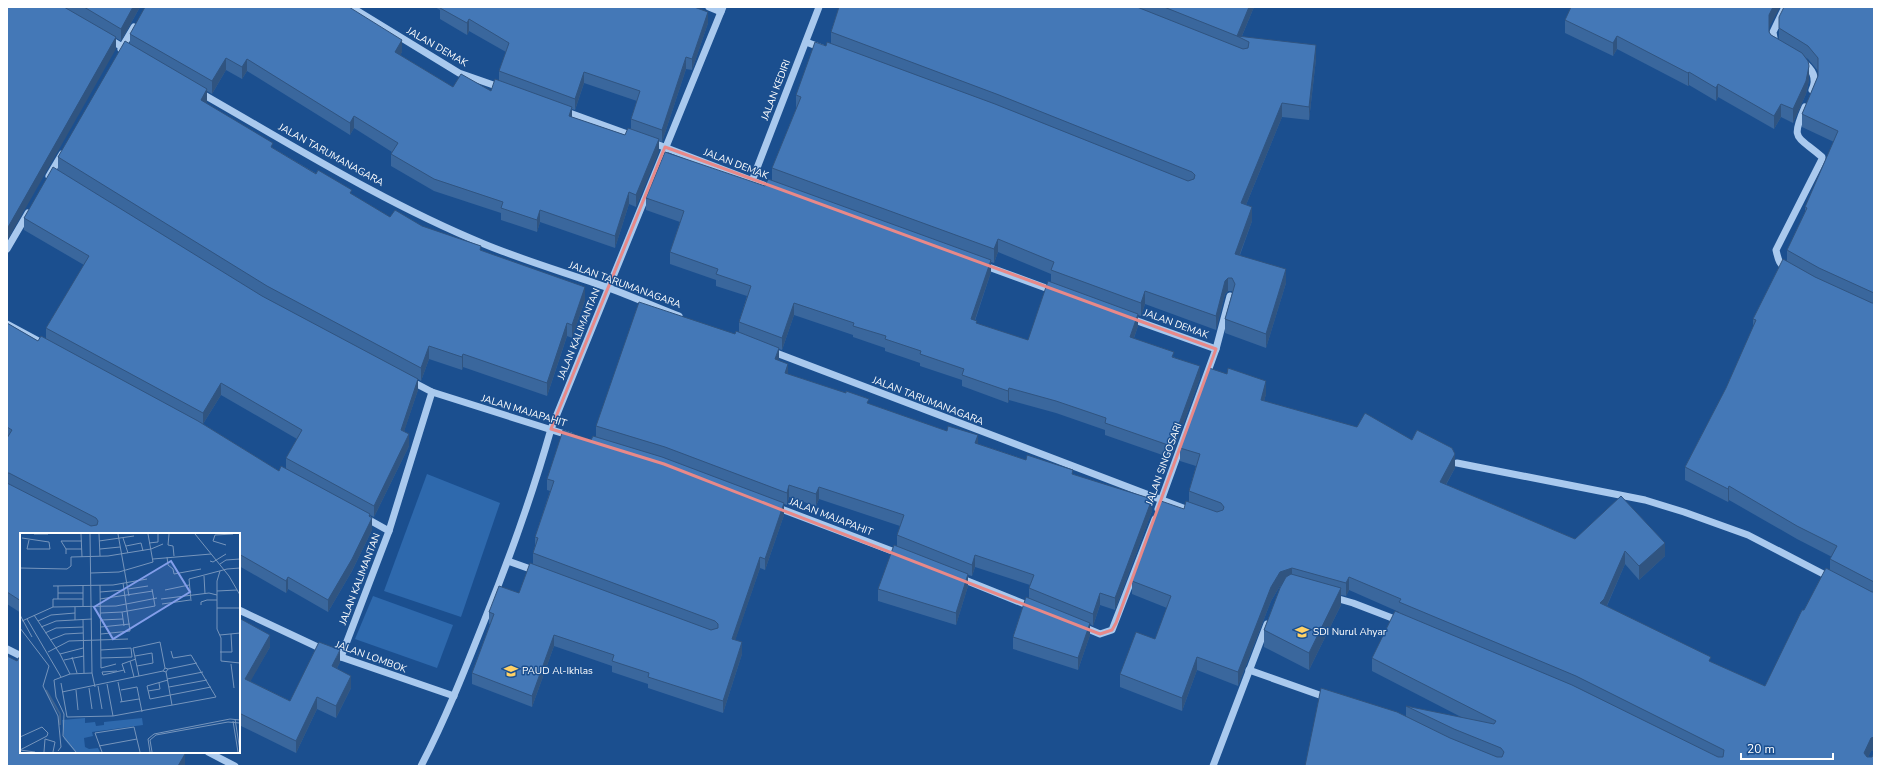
<svg xmlns="http://www.w3.org/2000/svg" width="1881" height="773" viewBox="0 0 1881 773" font-family="'Nunito Sans',sans-serif">
<rect width="100%" height="100%" fill="#1b4f8f"/>
<g fill="#2e69ad">
<path d="M427,474l73,29 -39,114 -77,-26z"/>
<path d="M373,596l80,29 -16,43 -82,-29z"/>
</g>
<g fill="none" stroke-linecap="round" stroke-linejoin="round">
<g stroke="#a9c9ee" stroke-width="7">
<path d="M351,7l108,66 43,15"/>
<path d="M709,7l12,5"/>
<path d="M109,39l20,12"/>
<path d="M806,42l16,6"/>
<path d="M1775,44l-2,-12 12,-25"/>
<path d="M121,49l13,-22"/>
<path d="M1801,61c11,7 17,16 11,29"/>
<path d="M199,92c93,53 185,111 285,152 41,17 83,29 125,44 24,9 47,19 70,28"/>
<path d="M564,111l69,25"/>
<path d="M651,142l123,47"/>
<path d="M49,176l13,-22"/>
<path d="M752,181l67,-174"/>
<path d="M7,249l21,-36"/>
<path d="M983,265l71,26"/>
<path d="M1788,269c-9,-4 -10,-10 -12,-19l46,-91v-2c-25,-22 -32,-16 -17,-50"/>
<path d="M1129,318l87,31"/>
<path d="M7,324l39,21"/>
<path d="M771,351l420,160"/>
<path d="M411,381l21,11 139,44"/>
<path d="M1457,463l188,37 39,12 64,23 83,43"/>
<path d="M776,507l124,47"/>
<path d="M1158,509l58,-160 14,-53"/>
<path d="M364,517l25,14"/>
<path d="M508,561l28,10"/>
<path d="M960,578l72,29"/>
<path d="M1332,597l21,6 47,18"/>
<path d="M239,610l85,40"/>
<path d="M1081,626l19,8 12,-4 43,-111"/>
<path d="M7,649l14,7"/>
<path d="M338,656l116,40"/>
<path d="M341,657l48,-126 43,-139"/>
<path d="M1249,670l79,28"/>
<path d="M208,752l27,14"/>
<path d="M421,766c24,-46 43,-94 62,-142 26,-64 49,-128 68,-195l172,-422"/>
<path d="M1213,766l54,-142"/>
</g>
</g>
<g fill="#3a679d" fill-rule="evenodd">
<path d="M7,7h133l-19,34 -5,-3v11z"/>
<path d="M435,7h259l14,16 -16,47 -6,-1 -24,73 -3,-1v10l-23,56 -7,-3 -14,44 -75,-26 -3,10 -36,-12v-7l-67,-22 -43,-25v-12l1,-2 -38,-24 -4,7 -103,-64 -5,8 -16,-9 -14,24 -5,-3v11l-1,2 67,44 117,69 32,9 59,24 104,50 -13,38 -5,-2 -20,60 -84,-29 -1,3 -33,-11 -8,22 -3,-2v11l-14,41 5,15 -35,71 -4,-2 2,15 -20,41 -24,41 -40,-23 -2,4 -47,-27v-32h-218v79l-14,-9v-281l31,18 8,-2v-11l38,-63 -60,-35v-12l34,-48v-13l72,-113v-10l272,18 -2,3 53,32 38,4 8,-10v-10l7,-19 -37,-21 -2,4 -27,-16v-9zM584,83l53,18 -6,18v10l-6,6 -53,-18v-8l3,1zM221,395l76,44 -11,19v11l-7,2 -76,-47z"/>
<path d="M839,7h415l-12,29 74,23 -7,61 -27,-3 -36,88 6,16 -12,34 46,28 -20,65 -41,-15v-14l7,-26v-2h-4l-3,3 -9,36 -71,-26 -4,12 -3,-1v11l-4,12 40,19 26,21 -29,80 -66,-23v-5l-49,-17 -47,-13 -1,3 -46,-17v-6l-42,-14v-3l-35,-12v-3l-32,-11v-2l-59,-20 -12,35 -3,-1 -1,12 10,13 190,70 48,16 47,14 79,37 -37,99 -15,-5 -7,21 -3,-2v11l-12,35 -65,-21v-12l16,-38v-11l1,-3 -55,-18 -3,9 -4,-1v11l-12,39 -78,-24v-12l19,-43v-11l3,-9 -81,-27 -3,7 -27,-9 -2,8 -3,-1v11l-19,55 -5,-2 -25,72 7,14 -19,59 -75,-25v-4l-36,-12v-6l-58,-20 -22,61 -60,-23v-11l18,-49h-1v-12l30,-19 14,-29v-11l2,-7v-9l15,-46 -3,-1v-11l44,-39 5,-3v-11l139,-92 4,-2v-10l8,-26 -31,-10v-6l-46,-16v-12l10,-30 -34,-12v-12l119,-12 7,-6v-12l24,-59v-14l30,-49 5,-3v-11zM998,252l53,22v8l-23,58 -51,-16 -2,-3 16,-49v-10l3,1z"/>
<path d="M1874,7v743l-3,1 -3,6 6,9h-569l101,-49v-11l57,12 -91,-47v-13l27,-45v-1l-50,-22 -3,6 -5,-1v10l-32,65 -45,-23v-17l17,-45 -1,1 -9,15 -33,85 -41,-16 -15,41 -62,-24v-13l35,-35 12,-31 -35,-14v-13l57,-79v-11l7,-25 -16,-5v-13l86,-54 -2,7 191,67 -9,17 129,54 90,17 -26,24 -14,-16 -18,42 104,56 54,24 39,-76 26,-39v-12l2,-2 -35,-18 -68,-39 -1,2 -43,-22v-13l41,-79 27,-60v-9l34,-58v-11l18,-38v-5l29,-65 -32,-15v-13l16,-38v-5l-10,-12 -3,-2 4,23 -3,14 -13,29 -12,-6 -7,12 -56,-32 -2,4 -27,-16 -1,1 -71,-37 -4,7 -48,-23v-13l204,8v4l2,3 8,4v-11z"/>
<path d="M239,618l31,29 -20,34 40,20 50,-39 -3,6 14,20 -15,30 -19,-9 -21,44 -57,-28z"/>
</g>
<g fill="#305480">
<path d="M133,7h7l-19,34v-12z"/>
<path d="M1249,7h5l-13,31 -4,-2v13v-13z"/>
<path d="M1773,7h7l-11,21v-13z"/>
<path d="M708,12v11l-16,47v-11z"/>
<path d="M469,19v12l-2,4v-12z"/>
<path d="M1617,36v13l-4,7v-13z"/>
<path d="M116,37v12l-109,192v-12z"/>
<path d="M402,40v12l-7,12v-12z"/>
<path d="M1316,45v14l-7,61v-13z"/>
<path d="M686,57v12l-24,73v-12z"/>
<path d="M226,58v12l-14,24v-13z"/>
<path d="M247,59v12l-5,8v-12z"/>
<path d="M1809,66v14l-3,14 -13,29v-14z"/>
<path d="M584,72v11l-9,27v-11z"/>
<path d="M1689,72v13l-1,1v-13z"/>
<path d="M1718,84v13l-2,4v-13z"/>
<path d="M207,89v13l-6,11v-13z"/>
<path d="M1282,103v14l-41,100v-14z"/>
<path d="M1781,104v13l-7,12v-13z"/>
<path d="M572,107v12l-3,-3z"/>
<path d="M354,116v12l-4,7v-12z"/>
<path d="M659,139v12l-23,56v-12z"/>
<path d="M629,192v12l-14,44v-12z"/>
<path d="M1252,207v14l-17,46v-13z"/>
<path d="M540,210v12l-3,10v-12z"/>
<path d="M998,239v13l-4,11v-14z"/>
<path d="M991,260v12l-20,59v-12z"/>
<path d="M1286,269v14l-20,65v-14z"/>
<path d="M1228,278v13l-3,3 -9,36v-14l9,-35z"/>
<path d="M585,287v13l-13,38v-13z"/>
<path d="M1145,291v13l-4,12v-13z"/>
<path d="M794,303v12l-12,35v-12z"/>
<path d="M1138,314v12l-8,23v-12z"/>
<path d="M567,323v13l-20,60v-13z"/>
<path d="M429,346v13l-8,22v-13z"/>
<path d="M779,348v12l-4,11v-12z"/>
<path d="M463,354v13l-1,3v-13z"/>
<path d="M788,364v12l-3,-3z"/>
<path d="M1200,366v12l-29,80v-12z"/>
<path d="M418,379v11l-17,51v-11z"/>
<path d="M1266,381v13l-5,19v-13z"/>
<path d="M221,383v12l-18,29v-11z"/>
<path d="M1009,388v12l-1,3v-12z"/>
<path d="M409,434v12l-35,71v-11z"/>
<path d="M978,435v12l-3,-4z"/>
<path d="M1455,454v14l-15,27v-13z"/>
<path d="M789,485v12l-2,8v-12z"/>
<path d="M1729,486v14l-1,2v-13z"/>
<path d="M819,487v12l-3,7v-12z"/>
<path d="M1152,499v12l-37,99v-12z"/>
<path d="M784,503v12l-19,55v-11z"/>
<path d="M370,514v8l2,-4v12l-20,41 -24,41v-12z"/>
<path d="M1665,543v13l-26,24v-14z"/>
<path d="M1625,551v13l-21,48 -4,-9z"/>
<path d="M975,555v12l-3,9v-11z"/>
<path d="M760,557v11l-28,82v-11z"/>
<path d="M1292,568v13l-12,5 -9,15 -33,85v-14l33,-85 9,-15z"/>
<path d="M968,574v12l-12,39v-12z"/>
<path d="M288,577v12l-2,4v-12z"/>
<path d="M1349,577v13l-3,6v-13z"/>
<path d="M1341,588v17l-32,65v-17z"/>
<path d="M1100,593v12l-7,21v-12z"/>
<path d="M1090,623v12l-12,35v-12z"/>
<path d="M270,635v12l-25,44v-12z"/>
<path d="M554,635v11l-22,61v-11z"/>
<path d="M742,642v12l-19,59v-12z"/>
<path d="M340,650v12l-8,16v-12z"/>
<path d="M1197,657v13l-15,41v-13z"/>
<path d="M351,676v12l-15,30v-12z"/>
<path d="M317,697v12l-21,44v-12z"/>
<path d="M1874,737v13l-3,1 -7,15v-13l7,-15z"/>
<path d="M185,754v12h-7z"/>
</g>
<g fill="#4478b7" stroke="#305480">
<path d="M7,7h57l52,30 -109,192z"/>
<path d="M84,7h49l-12,22z"/>
<path d="M145,7h204l53,33 -7,12 58,35 8,-13 30,17 4,-12 77,28 -3,9 56,19 3,-7 31,11 -23,56 -7,-3 -14,44 -75,-26 -3,10 -36,-12 2,-6 -69,-23 -43,-25 7,-11 -44,-27 -4,7 -103,-64 -5,8 -16,-9 -14,23 -82,-47z"/>
<path d="M441,7h253l14,5 -16,47 -6,-2 -24,73 -31,-11 9,-28 -56,-19 -9,27 -76,-28 10,-28 -40,-24 -2,4 -27,-15z"/>
<path d="M839,7h298l106,42 5,-1 1,-6 -12,-6 79,9 -7,62 -27,-4 -41,100 11,4 -17,47 51,15 -20,65 -41,-15 10,-35 -3,-6h-4l-3,3 -9,35 -71,-25 -4,12 -90,-33 3,-8 -56,-23 -4,10 -222,-81 29,-71 -5,-2 19,-53 11,4 1,-4 168,62 193,77 6,-2 1,-4 -3,-3 -193,-77 -168,-63z"/>
<path d="M1164,7h85l-12,29z"/>
<path d="M1571,7h202l-4,8v17l2,3 31,18 6,8 1,5 -3,15 -13,28 -12,-5 -7,12 -56,-32 -2,4 -27,-16 -1,1 -71,-37 -4,7 -48,-23z"/>
<path d="M1784,7h90v286l-55,-25 -32,-18 20,-42 -2,-1 33,-76 -36,-17 16,-38v-18l-10,-12 -29,-18v-11z"/>
<path d="M125,41l82,48 -6,11 72,43 -2,4 45,27 2,-4 34,20 -2,3 40,24 5,-7 27,16 59,20 -1,4 105,37 -13,38 -5,-2 -20,60 -84,-29 -1,3 -33,-11 -8,22 -154,-82 -209,-129z"/>
<path d="M665,152l100,34 3,-7 223,81 -20,59 6,2 -1,2 52,17 20,-59 90,33 -8,23 44,15 -2,5 28,9 -29,80 -66,-23 1,-5 -50,-17 -47,-13 -1,3 -46,-16 2,-6 -44,-15 1,-3 -36,-12 1,-3 -33,-10 1,-3 -60,-20 -12,35 -43,-16 12,-36 -35,-12 2,-5 -48,-17 14,-41 -38,-13z"/>
<path d="M53,167l209,129 156,83 -17,51 8,4 -35,72 -88,-48 16,-28 -81,-47 -18,30 -157,-85 43,-72 -65,-38z"/>
<path d="M1783,259l32,18 57,26h2v279l-44,-23 7,-13 -40,-20 -68,-40 -1,3 -43,-22 41,-79 30,-68 -3,-1z"/>
<path d="M639,302l96,32 1,-3 43,17 -4,11 13,5 -3,9 61,20v-2l23,8 -2,4 80,28 1,-5 30,9 -3,8 51,17 1,-5 46,15 -1,4 80,25 -37,99 -15,-5 -7,21 -64,-26 5,-13 -59,-20 -3,10 -75,-30 7,-20 -85,-28 -3,7 -27,-9 -2,8 -122,-46 -69,-21z"/>
<path d="M7,323l31,18 3,-5 157,85 81,50 2,-5 89,48 -1,2 3,2 -20,41 -24,41 -40,-23 -2,4 -47,-27v-20h-218v67l-14,-9v-109l84,43 6,-1 1,-4 -2,-3 -87,-45h-2v-35l5,-8 -5,-3z"/>
<path d="M1209,368l18,6 1,-6 38,13 -5,19 96,27 8,-14 47,27 5,-10 35,18 3,6 -15,28 135,57 46,-43 44,47 -26,23 -14,-15 -21,48 -4,4 111,54 -2,4 56,25 37,-76h2l22,-42 46,24h2v145l-3,1 -7,15 3,4h5l2,-4v13h-569l16,-78 76,24 53,26 47,19h5l2,-5 -3,-4 -47,-19 -48,-23 88,18 2,-3 -124,-63 23,-47 177,74 146,72h5l1,-7 -148,-74 -177,-74 2,-3 -52,-22 -3,6 -54,-15 -12,4 -9,15 -33,85 -41,-15 -15,41 -62,-24 16,-42 19,7 16,-43 -39,-15 29,-80 23,8 2,-8 31,11 6,-2 1,-3 -3,-4 -32,-12 11,-37 -20,-6z"/>
<path d="M563,430l28,10 2,-4 69,21 122,46 -19,56 -5,-2 -28,82 10,3 -19,59 -75,-24 1,-4 -37,-12 2,-6 -60,-20 -22,61 -60,-23 22,-59 -5,-2 10,-26 20,7 11,-30 181,67 7,-2v-4l-3,-3 -182,-68 5,-15 -3,-1 19,-56 -7,-2z"/>
<path d="M894,545l74,29 -12,39 -78,-24z"/>
<path d="M1291,574l50,14 -32,65 -45,-23 16,-42 6,-11z"/>
<path d="M1026,597l64,26 -12,35 -65,-21z"/>
<path d="M239,618l31,17 -25,44 45,22 29,-59 21,8 -8,16 19,10 -15,30 -19,-9 -21,44 -57,-28z"/>
<path d="M21,654v98h161l3,2 -7,12h-170l-1,-1v-109l10,5z"/>
</g>
<path fill="none" stroke="#e88989" stroke-width="3" stroke-linejoin="round" d="M665,147l551,202 -100,274 -4,7 -12,4 -436,-170 -113,-35z"/>
<defs>
<symbol id="school-bare" viewBox="-9 -9 18 18"><path d="M0-5L7-2L0 1L-7-2ZM-4 1L0 2.5L4 1V4Q0 6-4 4Z" fill="#ffd166" stroke="#1b4f8f" stroke-width="2.5" paint-order="stroke"/></symbol>
</defs>
<g fill-rule="evenodd">
<use href="#school-bare" x="1292" y="622" width="20" height="20"/>
<use href="#school-bare" x="501" y="661" width="20" height="20"/>
</g>
<g text-anchor="middle" dominant-baseline="central" stroke-width="3" stroke-linejoin="round" paint-order="stroke">
<g font-size="10" fill="#fff" stroke="#1b4f8f">
<text transform="translate(437 47) rotate(30)">JALAN DEMAK</text>
<text transform="translate(776 90) rotate(-69)">JALAN KEDIRI</text>
<text transform="translate(331 155) rotate(29)">JALAN TARUMANAGARA</text>
<text transform="translate(736 164) rotate(21)">JALAN DEMAK</text>
<text transform="translate(625 285) rotate(20)">JALAN TARUMANAGARA</text>
<text transform="translate(1176 324) rotate(20)">JALAN DEMAK</text>
<text transform="translate(579 334) rotate(-68)">JALAN KALIMANTAN</text>
<text transform="translate(928 401) rotate(21)">JALAN TARUMANAGARA</text>
<text transform="translate(524 411) rotate(17)">JALAN MAJAPAHIT</text>
<text transform="translate(1164 464) rotate(-70)">JALAN SINGOSARI</text>
<text transform="translate(831 517) rotate(21)">JALAN MAJAPAHIT</text>
<text transform="translate(360 579) rotate(-69)">JALAN KALIMANTAN</text>
<text transform="translate(371 657) rotate(20)">JALAN LOMBOK</text>
</g>
<g font-size="10" fill="#fff" stroke="#1b4f8f" text-anchor="start">
<text x="1313" y="632">SDI Nurul Ahyar</text>
<text x="522" y="671">PAUD Al-Ikhlas</text>
</g>
</g>
<g transform="translate(20 533)">
<rect width="220" height="220" fill="#1b4f8f"/>
<path d="M65,185v5l10,-1 1,4 8,-1v-3l38,-4 1,7 -51,7 1,4 -9,2 1,9 4,2 9,-1 2,4h-25l-11,-13 -2,-19z" fill="#2e69ad"/>
<path fill="none" stroke="#3c6290" stroke-width="2" d="M26,157l14,24v11"/>
<path fill="none" stroke="#7695bc" stroke-width="1" d="M14,1h14M61,1l1,23M70,1l2,139 3,14M79,1l1,22M98,1l11,62M149,1l-1,11 5,1 1,10M175,1l34,42 11,19M2,5l27,4 1,7h-23l2,-9M103,5l5,15M79,8l35,-5M193,8l2,-6 18,-1M193,8l13,4M129,10l9,-1v-8M106,13l15,-3 2,8M46,16l-5,-8h21M80,16l20,-2M131,16l12,-5M46,21v-5h16M147,24l1,8 5,4 1,5 27,-5M133,26l58,-5M190,28l3,1 13,-8M200,31l6,-4 14,-1M0,35l47,1 4,-3v-9l37,-1 43,-7M200,38l-3,10v48l4,9v23l19,2M71,40l28,-1 34,-10 -5,-28M184,43l1,18M80,52l1,83 15,-4M33,53l60,-1 34,-6M38,53v13M108,56l20,-3M145,57l24,-5M197,58l20,-1M80,59l24,-2M38,60h25M80,66l53,-8M141,66l48,-6 8,2M171,68l-2,-22 38,-10 13,-1M142,71l28,-4M181,72v-3l6,-2h10M63,73v-21M33,74v-8h30M55,74v13M197,75h23M102,79l2,14M81,80l21,-1 33,-6 -3,-17M0,82l12,22M14,82l26,39 10,20M7,86l34,58M63,87l1,53M81,87l22,-1M2,88l31,-14 63,-1 41,-8M18,88l13,-6 24,-2M21,94l15,-6 36,-2M81,94l29,-3M0,95l29,38 -6,20 15,30 3,31 -3,4M25,100l11,-5 27,-1M81,101l29,-3 -7,-48M200,102l20,-2M30,107l15,-6 18,-1M81,117l30,-2M28,119l21,-11 59,-2M200,119h12l-1,-18M40,121l23,-6M115,123l17,-3 1,10 -16,3M52,124l5,16M81,125l31,-1 -1,-9M44,127l20,-4M110,128l4,16M211,131l3,24M148,136l29,-6M146,139l6,33M105,140l-3,-9 14,-5M83,142l21,-5M83,142l-1,-3 15,-1M119,143l-6,-28 27,-6 5,26 -2,3 3,1 2,-3 -3,-1M147,146l36,-7M148,147l-21,6 3,13 61,-12M98,149l4,20M41,150l6,34 46,-1 103,-19 -25,-42 -18,3 -2,-7M87,151l6,32M78,153l4,23M149,154l38,-7M69,155l3,21M56,157l2,20M101,157l16,-3 5,25M128,158l12,-2 -1,-6M42,159l101,-21M100,169l19,-3M215,186l5,32M213,188l5,31M0,204l22,-10 6,6 -1,3 -27,14M25,206l10,3 -2,10M79,213l38,-7M0,217l15,2M24,219l1,-13M56,219l-13,-16 1,-22 -8,-17 -2,-17 16,-6 22,-1M82,219l-7,-19 39,-6 6,25M130,219l-2,-13 6,-5 76,-15 10,1M132,219l-2,-12 6,-5 72,-13 12,1"/>
<path fill="#839eea" fill-opacity="0.15" stroke="#839eea" stroke-width="2" d="M151,28l19,31 -77,47 -19,-32z"/>
<rect width="220" height="220" fill="none" stroke="#fff" stroke-width="2"/>
</g>
<rect width="1881" height="773" fill="none" stroke="#ffffff" stroke-width="16"/>
<path d="M1741 753v6h92v-6" fill="none" stroke="#ffffff" stroke-width="2"/>
<text x="1747" y="753" font-size="12" fill="#ffffff" stroke="#1b4f8f" stroke-width="3" paint-order="stroke">20 m</text>
</svg>
